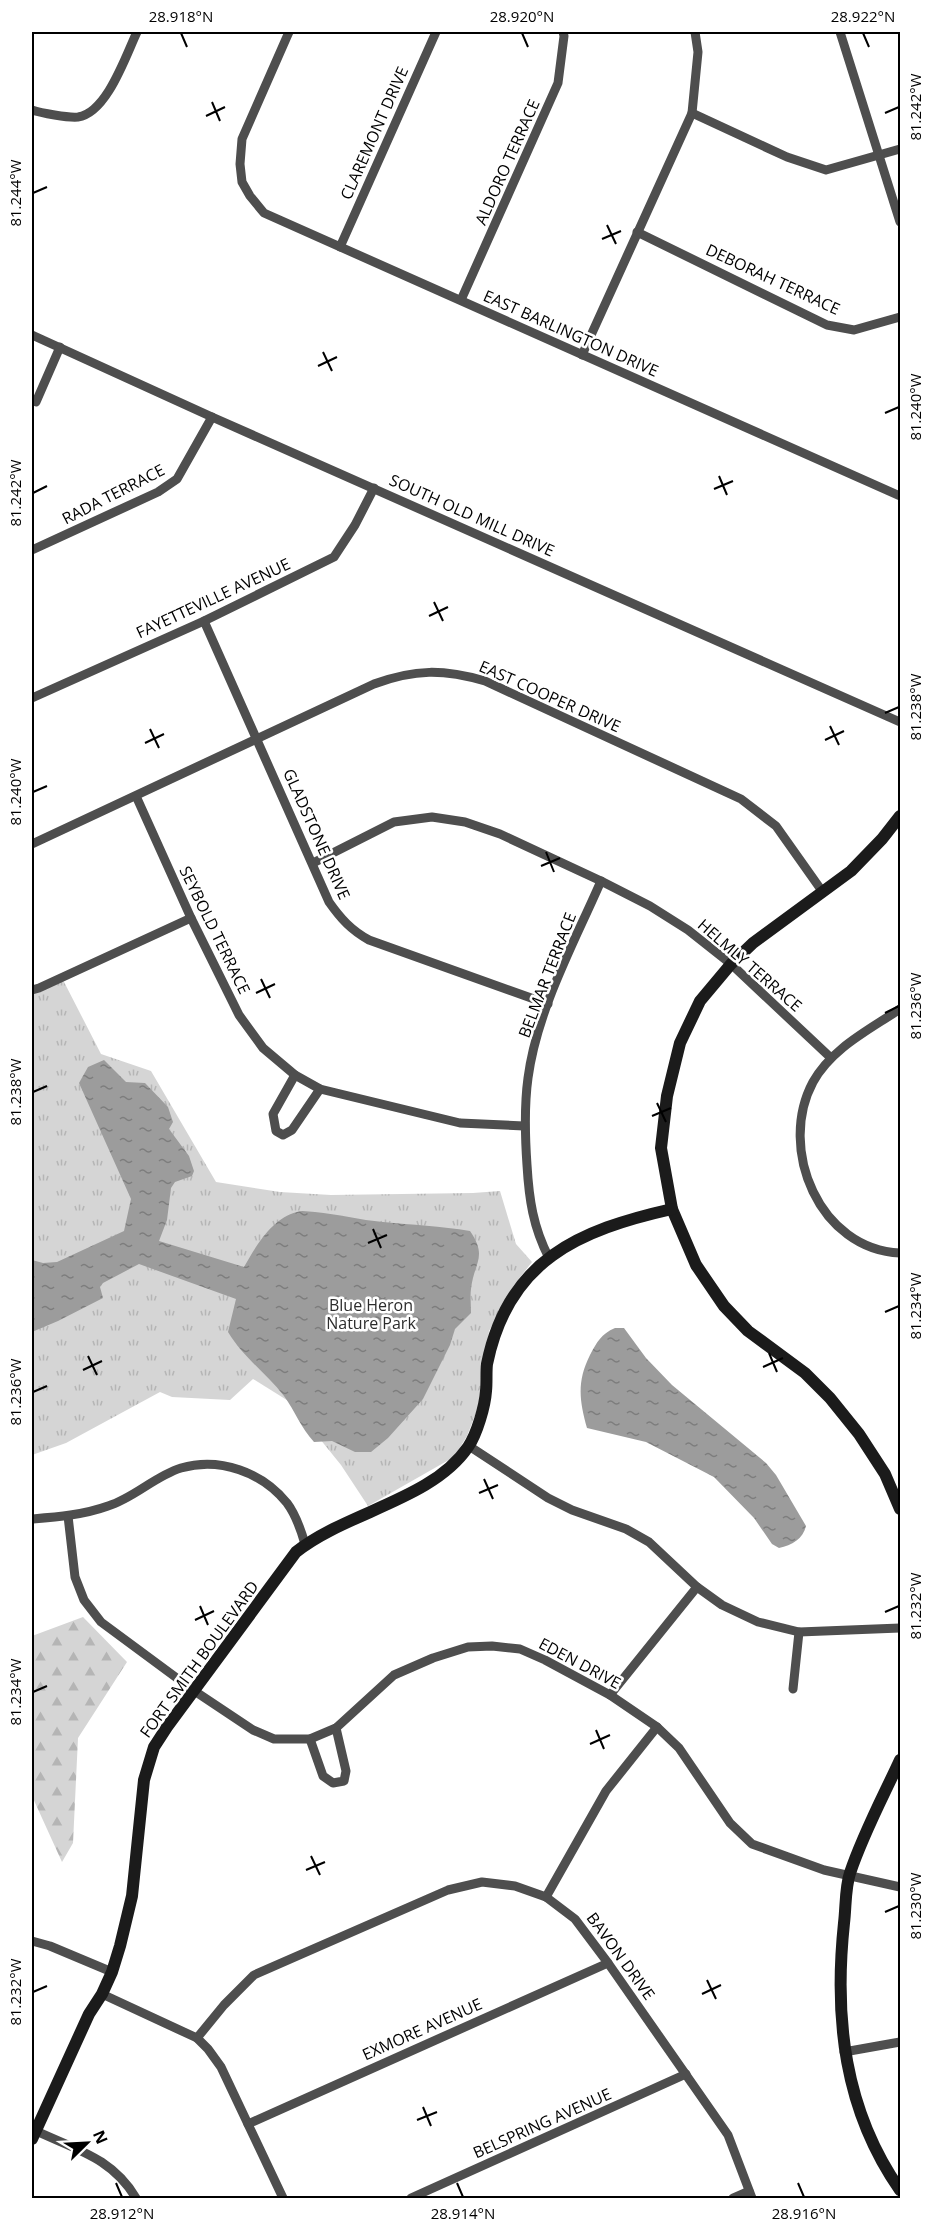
<svg xmlns="http://www.w3.org/2000/svg" width="932" height="2230" viewBox="0 0 932 2230" font-family="'Open Sans',sans-serif">
<defs>
<pattern id="forest-firs" width="22" height="20" patternUnits="userSpaceOnUse" patternTransform="scale(1.5)"><rect width="22" height="20" fill="#d5d5d5"/><path d="M5 1l3.5 6h-7zM16 11l3.5 6h-7z" fill="#b5b5b5"/></pattern>
<pattern id="park-tufts" width="24" height="20" patternUnits="userSpaceOnUse" patternTransform="scale(1.5)"><rect width="24" height="20" fill="#d5d5d5"/><path d="M3 7l-1-3M5 7V3M7 7l1-3M15 17l-1-3M17 17v-4M19 17l1-3" fill="none" stroke="#b5b5b5"/></pattern>
<pattern id="water-ripples" width="26" height="14" patternUnits="userSpaceOnUse" patternTransform="scale(1.5)"><rect width="26" height="14" fill="#9c9c9c"/><path d="M2 4q2-2 4 0t4 0M15 11q2-2 4 0t4 0" fill="none" stroke="#7d7d7d"/></pattern>
</defs>
<rect width="100%" height="100%" fill="#fff"/>
<path fill="url(#forest-firs)" d="M83,1617l44,45 -49,76 -5,105 -11,19 -30,-66v-160z"/>
<path fill="url(#park-tufts)" d="M62,978l39,76 50,17 65,111 64,10 51,3 142,-2 27,-2 16,53 16,18 -18,23 -25,46 -10,74 -12,31 -13,21 -86,49 -27,-41 -51,-63 -37,-23 -23,21 -58,-3 -12,-5 -94,51 -34,12v-463z"/>
<g fill="url(#water-ripples)">
<path d="M104,1060l22,22 19,1 23,24 5,15 -4,7 20,27 5,15 -2,5 -17,6 -4,6 -4,32 -8,21 85,26c12,-21 28,-49 53,-55 5,-2 12,0 18,0 23,2 45,8 68,10 29,3 58,4 87,9 18,26 4,31 1,58 -1,7 0,16 0,24l-16,16 -5,16 -27,54 -35,39 -17,14h-16l-23,-11 -18,1c-13,-14 -19,-31 -30,-46 -18,-23 -41,-39 -56,-64l8,-33 -97,-35 -36,19 -3,4 3,11 -45,23 -26,11v-72l11,3 14,-1 67,-31 7,-32 -52,-116 9,-16z"/>
<path d="M615,1328h9l22,30 26,27 94,78 10,12 30,51c-3,13 -14,19 -27,22l-7,-4 -18,-26 -40,-41 -68,-35 -59,-14c-8,-28 -10,-47 3,-73 7,-13 11,-21 25,-27z"/>
</g>
<g fill="none" stroke-linecap="round" stroke-linejoin="round">
<g stroke="#4e4e4e" stroke-width="9">
<path d="M289,32l-47,107 -2,25 2,18 8,14 14,17 636,283"/>
<path d="M840,32l60,190"/>
<path d="M32,110c9,3 36,8 46,7 29,-4 48,-62 59,-85"/>
<path d="M692,113l95,44 39,13 74,-21"/>
<path d="M637,232l190,93 27,5 46,-13"/>
<path d="M340,247l96,-215"/>
<path d="M461,300l97,-217 6,-47 -1,-4"/>
<path d="M32,335l180,82 688,305"/>
<path d="M582,355l110,-242 6,-61 -3,-20"/>
<path d="M36,402l24,-55"/>
<path d="M32,550l126,-58 19,-13 35,-62"/>
<path d="M204,621l125,281c12,17 22,28 40,38l179,64"/>
<path d="M32,698l172,-77 130,-64 21,-32 19,-37"/>
<path d="M136,796l55,122 48,97 24,33 32,27 25,14 140,34 64,3"/>
<path d="M32,844l342,-160c41,-15 69,-15 111,-3l256,118 35,27 46,65"/>
<path d="M313,863l81,-41 38,-5 33,5 35,12 101,47 49,25 38,24 43,34 99,93"/>
<path d="M32,990l7,-2 152,-70"/>
<path d="M900,1009c-31,21 -68,39 -87,73 -36,67 7,168 87,171"/>
<path d="M295,1075l-22,39 3,17 7,4 9,-5 28,-41"/>
<path d="M549,1258c-16,-31 -20,-59 -22,-93 -2,-29 -3,-58 1,-87 9,-68 46,-135 73,-197"/>
<path d="M469,1446l79,52 24,12 54,19 23,13 48,45 25,18 36,17 41,10 101,-4"/>
<path d="M68,1516l7,61 9,23 17,22 92,68 60,40 21,9h36l26,-11 58,-53 39,-17 35,-11 24,-1 28,3 25,11 65,35 47,32 22,21 51,75 22,21 72,26 76,17"/>
<path d="M32,1519c25,-2 51,-4 76,-13 26,-8 47,-30 73,-38 39,-11 81,4 106,35 9,12 14,27 18,41"/>
<path d="M793,1689l6,-57"/>
<path d="M610,1695l87,-108"/>
<path d="M310,1739l13,37 10,7 11,-2 2,-10 -10,-43"/>
<path d="M546,1897l60,-106 51,-64"/>
<path d="M32,1941l18,5 62,26"/>
<path d="M102,1994l95,44 11,11 13,18 62,131"/>
<path d="M197,2038l27,-33 30,-30 194,-85 34,-8 33,4 31,11 29,22 33,44 120,172 24,63"/>
<path d="M844,2052l56,-10"/>
<path d="M248,2124l360,-161"/>
<path d="M32,2129c41,20 79,27 104,69"/>
<path d="M411,2198l275,-124"/>
<path d="M733,2198l16,-7"/>
</g>
<g stroke="#1b1b1b" stroke-width="12">
<path d="M900,816l-18,23 -31,32 -98,72 -22,21 -31,37 -20,42 -13,53 -6,52 11,61 24,56 28,41 24,25 57,42 25,25 29,36 26,40 15,35"/>
<path d="M900,1760c-17,37 -37,74 -50,113 -5,15 -4,34 -6,50 -10,95 0,187 56,267"/>
<path d="M32,2139l57,-125 13,-20 10,-22 8,-26 12,-50 12,-116 10,-33 13,-20 129,-175c50,-40 136,-52 172,-105 9,-13 17,-41 18,-56 1,-9 0,-19 1,-27 21,-104 92,-134 185,-155"/>
</g>
</g>
<path fill="none" stroke="#000" stroke-width="2" d="M181,33l6,14M522,33l6,14M863,33l6,14M212,102l8,19M885,113l14,-6M206,116l19,-9M33,193l14,-6M607,225l9,19M602,239l19,-8M323,352l9,19M318,366l19,-9M885,413l14,-6M719,476l8,19M714,489l19,-8M33,493l14,-7M434,602l9,19M429,616l19,-9M885,713l14,-6M830,726l9,19M150,729l9,19M825,740l19,-9M145,743l19,-9M33,792l14,-6M546,852l8,20M541,866l19,-8M261,979l9,19M256,993l19,-9M885,1013l14,-7M33,1092l14,-6M657,1103l9,19M652,1116l19,-8M373,1229l8,19M368,1243l19,-8M885,1312l14,-6M769,1353l8,19M88,1356l9,19M763,1367l20,-9M83,1370l19,-9M33,1392l14,-6M484,1479l9,20M479,1493l19,-8M200,1606l8,19M885,1612l14,-6M195,1620l19,-9M33,1692l14,-6M596,1730l8,19M590,1744l20,-9M311,1856l9,19M306,1870l19,-8M885,1912l14,-6M707,1980l9,19M33,1992l14,-6M702,1994l19,-9M423,2107l8,19M417,2120l20,-8M116,2183l6,14M457,2183l6,14M798,2183l6,14"/>
<g text-anchor="middle" dominant-baseline="central" stroke-width="5" stroke-linejoin="round" paint-order="stroke">
<g font-size="16" fill="#000" stroke="#fff">
<text transform="translate(374 133) rotate(-66)">CLAREMONT DRIVE</text>
<text transform="translate(507 162) rotate(-66)">ALDORO TERRACE</text>
<text transform="translate(773 279) rotate(25)">DEBORAH TERRACE</text>
<text transform="translate(571 333) rotate(24)">EAST BARLINGTON DRIVE</text>
<text transform="translate(113 494) rotate(-27)">RADA TERRACE</text>
<text transform="translate(472 515) rotate(24)">SOUTH OLD MILL DRIVE</text>
<text transform="translate(213 598) rotate(-25)">FAYETTEVILLE AVENUE</text>
<text transform="translate(550 696) rotate(24)">EAST COOPER DRIVE</text>
<text transform="translate(317 834) rotate(66)">GLADSTONE DRIVE</text>
<text transform="translate(215 930) rotate(64)">SEYBOLD TERRACE</text>
<text transform="translate(750 965) rotate(41)">HELMLY TERRACE</text>
<text transform="translate(547 975) rotate(-69)">BELMAR TERRACE</text>
<text transform="translate(199 1659) rotate(-54)">FORT SMITH BOULEVARD</text>
<text transform="translate(580 1663) rotate(28)">EDEN DRIVE</text>
<text transform="translate(621 1956) rotate(54)">BAVON DRIVE</text>
<text transform="translate(422 2029) rotate(-24)">EXMORE AVENUE</text>
<text transform="translate(542 2123) rotate(-24)">BELSPRING AVENUE</text>
</g>
<g font-size="16" fill="#2c2c2c" stroke="#fff">
<text x="371" y="1305">Blue Heron<tspan x="371" dy="18">Nature Park</tspan></text>
</g>
</g>
<rect width="932" height="2230" fill="none" stroke="#ffffff" stroke-width="66"/>
<g transform="translate(87 2143) rotate(66)" stroke="#ffffff" stroke-width="4.5" paint-order="stroke">
<path d="M0-4.5L10 22L0 15L-10 22Z" fill="#000000"/>
<text y="-9" font-size="16" font-weight="bold" text-anchor="middle" fill="#000000">N</text>
</g>
<rect x="33" y="33" width="866" height="2164" fill="none" stroke="#000" stroke-width="2"/>
<g font-size="15" text-anchor="middle" fill="#000">
<text x="181" y="22">28.918°N</text>
<text x="522" y="22">28.920°N</text>
<text x="863" y="22">28.922°N</text>
<text transform="translate(916 107) rotate(-90)" y="5">81.242°W</text>
<text transform="translate(16 193) rotate(-90)" y="5">81.244°W</text>
<text transform="translate(916 407) rotate(-90)" y="5">81.240°W</text>
<text transform="translate(16 493) rotate(-90)" y="5">81.242°W</text>
<text transform="translate(916 707) rotate(-90)" y="5">81.238°W</text>
<text transform="translate(16 792) rotate(-90)" y="5">81.240°W</text>
<text transform="translate(916 1006) rotate(-90)" y="5">81.236°W</text>
<text transform="translate(16 1092) rotate(-90)" y="5">81.238°W</text>
<text transform="translate(916 1306) rotate(-90)" y="5">81.234°W</text>
<text transform="translate(16 1392) rotate(-90)" y="5">81.236°W</text>
<text transform="translate(916 1606) rotate(-90)" y="5">81.232°W</text>
<text transform="translate(16 1692) rotate(-90)" y="5">81.234°W</text>
<text transform="translate(916 1906) rotate(-90)" y="5">81.230°W</text>
<text transform="translate(16 1992) rotate(-90)" y="5">81.232°W</text>
<text x="122" y="2219">28.912°N</text>
<text x="463" y="2219">28.914°N</text>
<text x="804" y="2219">28.916°N</text>
</g>
</svg>
